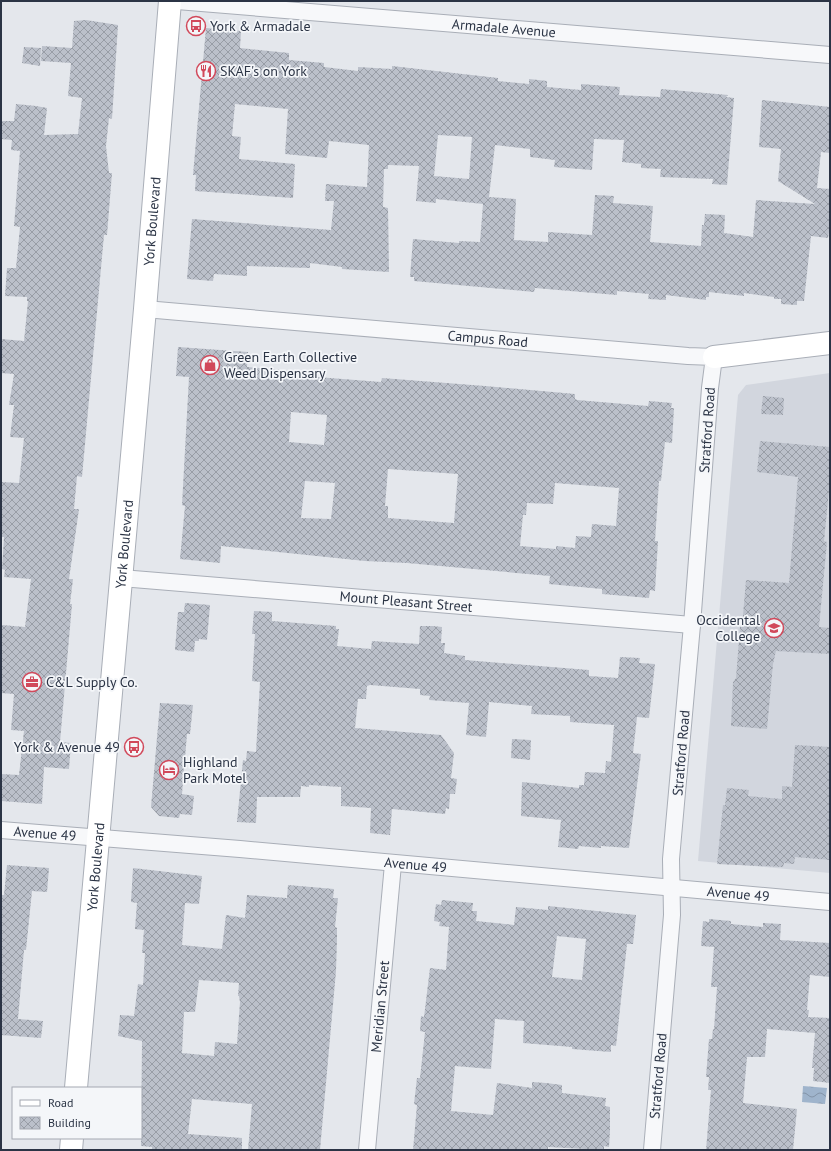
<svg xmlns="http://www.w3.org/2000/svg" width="831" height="1151" viewBox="0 0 831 1151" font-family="'PT Sans',sans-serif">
<defs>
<pattern id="water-waves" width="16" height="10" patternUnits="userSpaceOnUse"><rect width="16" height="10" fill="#9fb4cc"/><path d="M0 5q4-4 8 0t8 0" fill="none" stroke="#8293a7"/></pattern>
<pattern id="building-cross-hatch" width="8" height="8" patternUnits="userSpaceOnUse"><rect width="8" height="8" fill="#bbc0ca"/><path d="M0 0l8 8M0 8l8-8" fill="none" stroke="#989da6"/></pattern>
</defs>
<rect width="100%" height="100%" fill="#e4e7ec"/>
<path fill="#d2d6de" d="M830,373v500l-132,-12 40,-466 8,-10z"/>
<path fill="url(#water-waves)" d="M803,1086l24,2 -2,16 -23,-2z"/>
<g fill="url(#building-cross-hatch)" fill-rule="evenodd">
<path d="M86,20l32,5 -6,94 -3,-1 -3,28 3,27h3l-5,62h-3l-22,242 -5,-1 -3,33h5l-10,70h4l-3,25h2l-12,138 11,1 -2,26 -25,-2 -2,37 -41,-3v-27l18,1 5,-44 -13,-1 3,-36 -13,-1 1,-68 23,2 6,-48 -27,-2 1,-7 -3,-1 2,-32h-3v-55l18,1 5,-45 -14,-1 4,-32h-5l5,-31 -13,-1v-34l23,2 4,-40h-1v-4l-22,-1 2,-28h9l4,-41 -6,-1 6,-75 -9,-1 1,-10 -11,-1v-18h13l2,-17 20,2 11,2 -3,27 34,-1 4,-36 -14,-2 3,-33 -30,-2 1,-15 30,2 2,-27z"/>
<path d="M206,28l35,3 -1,17 49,5v7l35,3v4l34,4v-4l34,2v-3l106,12v3l31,3v-5l18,2v6l34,3v-6l39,3 -1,8 41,2 1,-8 67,6 -2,2 8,1 -7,87 -15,-1 1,-5 -53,-2 1,-8 -20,-1v-4l-19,-2 2,-22 -30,-1 -2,31 -38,-3 1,-7 -25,-3v-8l-35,-4 -6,52 27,2 -2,41 34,2v-10l44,3 3,-40 19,1 -1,7 40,3 -3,36 51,4 1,-21h2l1,-11 20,1 -1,18 29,4 3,-37 59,4 -37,-23 3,-32 -22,-2 3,-47 68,7v46l-9,-1 -4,36 13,1v43h-1l-1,6 -17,-2 -7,65h-7v4l-16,-1v-5h-7v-2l-30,-4v3l-35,-4v5h-3v3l-40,-5v5l-18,-1 1,-5 -32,-3v4l-82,-7 -1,4 -120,-11v-4h-4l3,-38 46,4v-2l21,1 3,-38 -47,-5v4l-20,-2 3,-35 -31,-1v4h-4l-1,38 5,1 1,64 -47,-3v-2l-32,-4v5l-63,-2v10l-33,-2 -1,7 -26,-2 5,-60 139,11 3,-29h-9l1,-17 41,3 2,-42 -40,-4 -2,17 -42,-4 3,-45 -53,-5 -3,32 9,1 -2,22 56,5 -2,34 -98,-7 1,-16h-3zM438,135l34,2 -3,42 -35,-3z"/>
<path d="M24,47l17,1 -1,18 -18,-3z"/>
<path d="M178,347l70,5 -1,15 57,5v4l77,6 1,-4 103,8 90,8v5l2,1 71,6 1,-5 23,2 -1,5h3l-2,35 -7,-1 -4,39h-2l-4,60h3l-3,50 -5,-1 -1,8 -47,-4v-5l-53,-5 1,-8 -143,-13 -42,-2 -144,-15 -1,17 -40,-4 5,-53 -3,-1 7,-128 -13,-1zM291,412l36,3 -3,30 -35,-3zM388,469l70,5 -4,49 -66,-5v-12h-3zM305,481l30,2 -4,36 -30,-1zM555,483l64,5 -3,38 -24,-2 -1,13 -15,-1 -1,12 -19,-2v3l-36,-3 3,-31h3l1,-12 26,1z"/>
<path d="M763,396l21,2 -1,17 -22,-1z"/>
<path d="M760,441l70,6v34l-6,60 3,1 -8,85 11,1v26l-54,-3 -3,13 -6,65 -36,-3 2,-44 3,-4 4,-51h2l4,-47 43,3 9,-106 -41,-5z"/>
<path d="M185,603l25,2 -3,35 -8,-1v2h-4l-1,11 -19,-2 3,-38h6z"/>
<path d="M254,611l18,1v9l64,5v3h3l-2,17 34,3 1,-8 47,3 1,-18h13l9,1 -1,16h4l-1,10 21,3v4l124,10v6l29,2 2,-21 20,1 -1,5 16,1 -6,54 -12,-1 -4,36 8,1 -12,94 -28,-2v2l-22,-2 -1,3 -20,-2 3,-27 -40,-4 1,-34 57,6v-3h5l1,-13 20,1 1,-12 5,1 3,-37 -44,-3v-6l-39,-2 1,-8 -43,-4 -3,35 -20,-2 3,-32 -40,-3 1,-4 -10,-1v-6l-50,-4 -3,1 -1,13h-8l-3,29 86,7 13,18 -3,25 6,1 -2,15h-5l-1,15 -3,-1 -1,6 -53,-5 -2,26 -20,-2 1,-25 -30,-2v-19l-32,-2v2l-8,-1 -1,11h-43l-1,26 -19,-1 6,-62 3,1 1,-10 9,1 4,-70 -8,-1 3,-47h-3z"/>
<path d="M160,703l33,2 -3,29h-3l-5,60 12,2 -2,19 -12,-1 -1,4 -20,-2 -8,-9z"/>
<path d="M512,739l19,1 -1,20 -19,-2z"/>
<path d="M795,745l35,2v113l-35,-3 -1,7 -10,-1 -1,4 -66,-3 6,-59h2l2,-17 22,2 -1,6 34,3v-13l10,1z"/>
<path d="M7,865l42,3 -2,24 -15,-1 -6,59h-2l-6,69 25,2 -2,17 -40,-3v-140h3z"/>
<path d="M133,868l69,8 -3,28 -14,-1 -3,42 40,4 4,-34 19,3 2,-23 40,3 1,-13 46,4 -1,9h5l-3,29 2,1v11l-1,32 -16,179h-72l4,-46 -60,-5 -4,35 54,4v12h-90v-3l-11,-1 1,-105 -24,-5 2,-21 14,1 4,-32 5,1 2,-32h-3l2,-23 -9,-1 2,-26 -6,-1zM199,980l40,3 -1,13h1l1,6 -3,42 -22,-2 -1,14 -32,-3 2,-41h11z"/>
<path d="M442,900l31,3 -1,8h5l-1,10 38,4 2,-18 32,3v-4l88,9 -3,29h-6l-11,102 -5,-1v7l-39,-3v-2l-49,-4 1,-22 -29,-2 -4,50 -36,-3 -4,45 42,4 4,-32 35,5v-6l14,1 16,2v8l44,5 -1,8 5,1v24l-1,16 -5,-1v4l-56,-3v3h-135l4,-45 -3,-1 3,-26h3l5,-46 -5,-1 1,-15 3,1 6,-49 16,2 3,-43 -10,-1 1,-4 -6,-1 2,-17 5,1zM557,936l29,3 -4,41 -30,-3z"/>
<path d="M709,919l22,2v3l32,3v-4l18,1 -1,16 50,3v34l-20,-2 -3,35h2l-1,7 22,1v65l-17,-2 1,-13h-2l3,-35 -48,-4 -2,28h-18l-4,46 54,6 -4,41h-87l5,-60h-3l1,-13h-3l3,-38h3l1,-10h1l3,-42h-6l3,-40 -13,-1 2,-25 6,1z"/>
</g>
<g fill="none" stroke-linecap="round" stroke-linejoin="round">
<defs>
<g id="street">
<path id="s1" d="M177,1l653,54"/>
<path id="s2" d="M145,309l543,47 26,1 -4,31 -18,237 -21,234 1,56 -20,235"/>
<path id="s3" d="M121,578l571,47"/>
<path id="s4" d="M1,830l239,19 590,53"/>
<path id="s5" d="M367,1150l26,-286"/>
</g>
<g id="secondary">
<path d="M714,357l116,-14"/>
<path id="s6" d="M76,1088l69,-779 25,-308"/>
<path d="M71,1150l1,-12"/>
</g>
</defs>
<use href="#street" stroke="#a9aeb7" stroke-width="18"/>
<use href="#secondary" stroke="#a9aeb7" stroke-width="24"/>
<use href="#street" stroke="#f7f8fa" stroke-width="16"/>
<use href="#secondary" stroke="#fff" stroke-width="22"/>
</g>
<defs>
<symbol id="bus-ring" viewBox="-11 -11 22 22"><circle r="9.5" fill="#f4f6f9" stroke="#d1495b" stroke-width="1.5"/><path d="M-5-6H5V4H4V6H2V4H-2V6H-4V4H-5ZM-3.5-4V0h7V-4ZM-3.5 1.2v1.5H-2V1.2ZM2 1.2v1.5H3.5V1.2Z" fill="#d1495b"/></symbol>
<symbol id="restaurant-ring" viewBox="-11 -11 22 22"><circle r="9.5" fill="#f4f6f9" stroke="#d1495b" stroke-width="1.5"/><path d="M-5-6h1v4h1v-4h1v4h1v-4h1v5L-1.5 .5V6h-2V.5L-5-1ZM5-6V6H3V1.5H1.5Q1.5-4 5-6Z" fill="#d1495b"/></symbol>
<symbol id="shop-ring" viewBox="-11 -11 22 22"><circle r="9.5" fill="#f4f6f9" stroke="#d1495b" stroke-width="1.5"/><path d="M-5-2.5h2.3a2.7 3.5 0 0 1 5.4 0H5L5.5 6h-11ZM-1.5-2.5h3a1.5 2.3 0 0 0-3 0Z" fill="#d1495b"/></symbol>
<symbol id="university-ring" viewBox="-11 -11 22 22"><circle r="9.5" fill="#f4f6f9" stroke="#d1495b" stroke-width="1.5"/><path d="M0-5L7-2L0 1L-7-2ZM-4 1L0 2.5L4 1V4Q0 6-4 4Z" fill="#d1495b"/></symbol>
<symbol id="office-ring" viewBox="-11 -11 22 22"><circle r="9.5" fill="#f4f6f9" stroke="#d1495b" stroke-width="1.5"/><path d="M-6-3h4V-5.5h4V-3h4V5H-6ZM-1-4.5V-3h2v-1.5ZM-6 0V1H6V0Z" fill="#d1495b"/></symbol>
<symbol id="hotel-ring" viewBox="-11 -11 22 22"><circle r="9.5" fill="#f4f6f9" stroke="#d1495b" stroke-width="1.5"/><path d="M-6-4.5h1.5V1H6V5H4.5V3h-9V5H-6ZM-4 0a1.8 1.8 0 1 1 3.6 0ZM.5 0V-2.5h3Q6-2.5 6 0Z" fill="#d1495b"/></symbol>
</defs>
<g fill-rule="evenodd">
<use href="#bus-ring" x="185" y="15" width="22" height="22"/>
<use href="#restaurant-ring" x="195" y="60" width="22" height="22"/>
<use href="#shop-ring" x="199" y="354" width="22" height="22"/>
<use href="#university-ring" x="763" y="617" width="22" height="22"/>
<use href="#office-ring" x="21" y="671" width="22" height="22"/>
<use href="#bus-ring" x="123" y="736" width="22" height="22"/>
<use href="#hotel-ring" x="158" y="759" width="22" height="22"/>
</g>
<g text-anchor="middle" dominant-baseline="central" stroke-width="3.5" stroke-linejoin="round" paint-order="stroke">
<g font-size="14" fill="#2b3445" stroke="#f4f6f9" text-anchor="start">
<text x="210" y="26">York &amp; Armadale</text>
<text x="220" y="71">SKAF's on York</text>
<text x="224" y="357">Green Earth Collective<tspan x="224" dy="16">Weed Dispensary</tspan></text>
<text x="760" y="620" text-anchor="end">Occidental<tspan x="760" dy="16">College</tspan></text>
<text x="46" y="682">C&amp;L Supply Co.</text>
<text x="120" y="747" text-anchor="end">York &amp; Avenue 49</text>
<text x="183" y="762">Highland<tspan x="183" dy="16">Park Motel</tspan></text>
</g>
<g font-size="14" fill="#2b3445" stroke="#f4f6f9">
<text stroke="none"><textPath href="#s1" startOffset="328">Armadale Avenue</textPath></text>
<text stroke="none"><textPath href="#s6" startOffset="870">York Boulevard</textPath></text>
<text stroke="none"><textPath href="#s2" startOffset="344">Campus Road</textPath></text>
<text transform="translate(707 430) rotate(-86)">Stratford Road</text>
<text stroke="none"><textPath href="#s6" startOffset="546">York Boulevard</textPath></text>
<text stroke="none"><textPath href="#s3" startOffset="286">Mount Pleasant Street</textPath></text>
<text transform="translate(681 753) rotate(-85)">Stratford Road</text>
<text stroke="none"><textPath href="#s4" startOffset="44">Avenue 49</textPath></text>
<text stroke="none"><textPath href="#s4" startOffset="416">Avenue 49</textPath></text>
<text stroke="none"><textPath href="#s6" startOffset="222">York Boulevard</textPath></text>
<text stroke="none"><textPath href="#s4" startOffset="740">Avenue 49</textPath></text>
<text stroke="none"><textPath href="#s5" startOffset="144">Meridian Street</textPath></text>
<text transform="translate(658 1076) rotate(-85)">Stratford Road</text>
</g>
</g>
<rect width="831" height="1151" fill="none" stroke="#2b3445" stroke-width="4"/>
<rect x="12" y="1087" width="130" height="52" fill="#f4f6f9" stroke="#a4a8b1"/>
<rect x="20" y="1100" width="20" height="6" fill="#ffffff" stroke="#a4a8b1"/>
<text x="48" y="1107" font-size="12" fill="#2b3445">Road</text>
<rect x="20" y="1117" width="20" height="12" fill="url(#building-cross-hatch)" stroke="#a4a8b1"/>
<text x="48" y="1127" font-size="12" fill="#2b3445">Building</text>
</svg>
